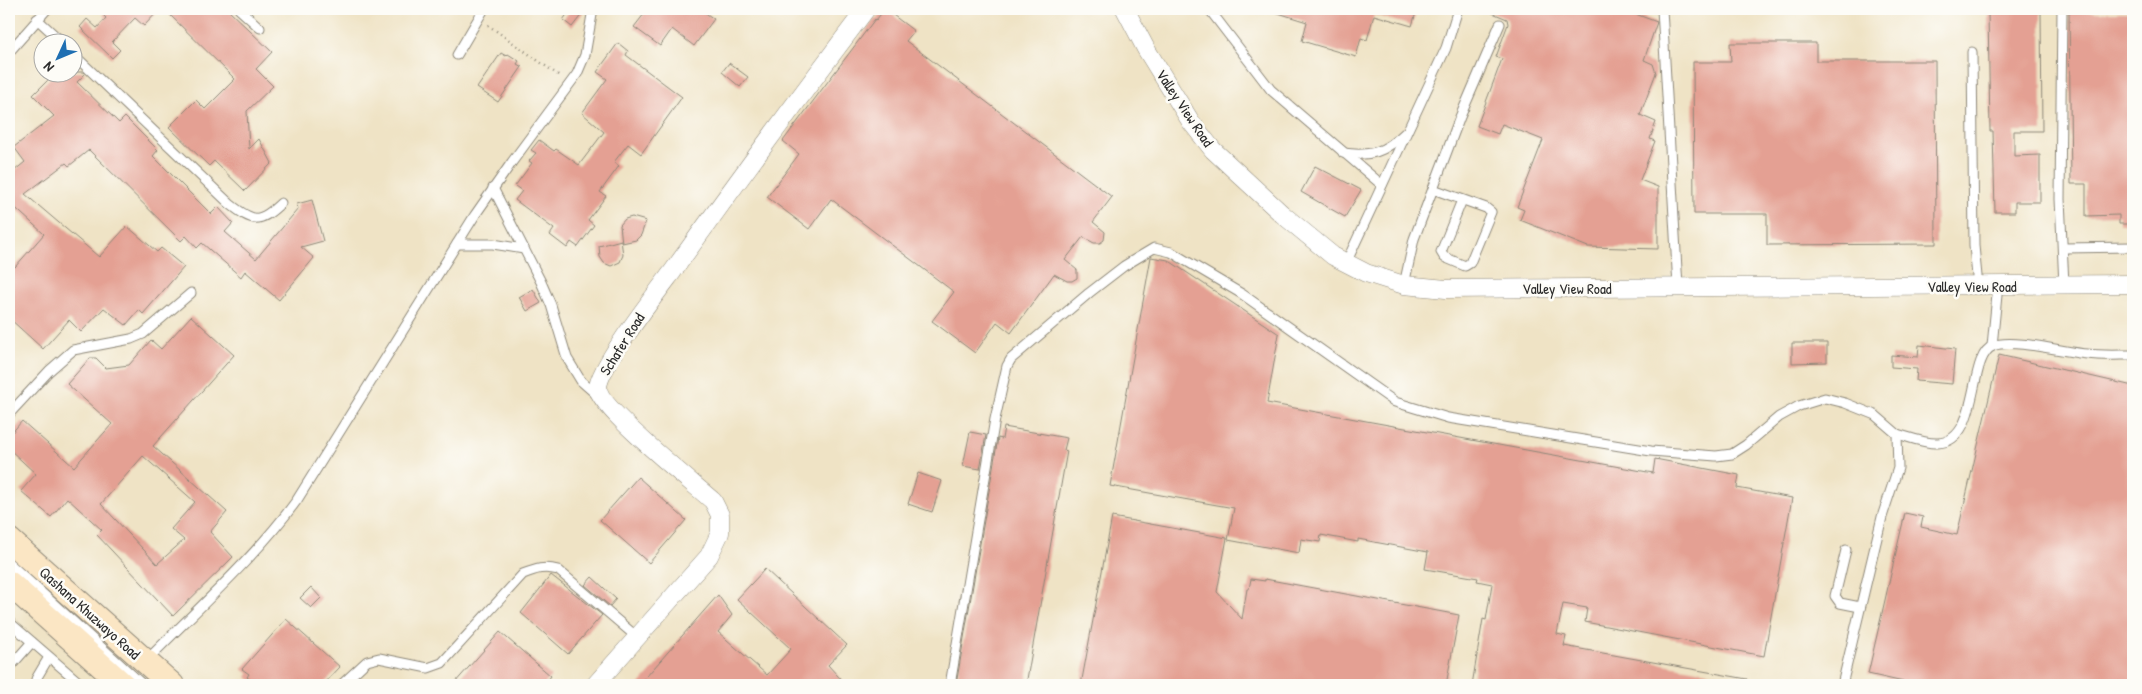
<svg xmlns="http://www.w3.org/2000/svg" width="2142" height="694" viewBox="0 0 2142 694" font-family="'Patrick Hand',sans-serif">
<rect width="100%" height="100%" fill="#fdfcf7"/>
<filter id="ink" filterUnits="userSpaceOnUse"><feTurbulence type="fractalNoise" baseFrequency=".02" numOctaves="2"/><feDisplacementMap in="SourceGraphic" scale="10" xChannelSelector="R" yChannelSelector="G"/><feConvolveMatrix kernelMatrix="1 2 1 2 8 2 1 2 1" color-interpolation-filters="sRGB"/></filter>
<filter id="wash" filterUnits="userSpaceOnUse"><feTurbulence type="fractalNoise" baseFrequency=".0096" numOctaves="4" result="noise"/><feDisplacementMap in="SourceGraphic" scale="20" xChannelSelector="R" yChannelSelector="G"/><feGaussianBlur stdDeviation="1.12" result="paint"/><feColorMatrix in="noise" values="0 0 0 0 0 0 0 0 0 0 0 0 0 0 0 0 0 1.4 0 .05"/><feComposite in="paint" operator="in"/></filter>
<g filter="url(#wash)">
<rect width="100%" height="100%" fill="#efe3c5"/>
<g id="blocks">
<g fill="#e4a093" fill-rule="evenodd">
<path d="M109,9h51l-16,17 -9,-8 -23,24 8,8 -8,8 -32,-31 7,-8 10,9 9,-10 -3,-3z"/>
<path d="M164,9h63l45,43 -16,17 17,17 -26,25 2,38 10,-10 13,24 -27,28 -31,-30 -5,5 -40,-39 27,-27 9,9 30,-30z"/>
<path d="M571,9h15l-14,18 -9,-7z"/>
<path d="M648,9h52l14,10 -20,27 -22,-17 -12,17 -26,-19z"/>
<path d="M885,9l29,22 -8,10 206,156 -19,25 12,10 -1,8 -4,3h-6l-11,-6 -18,23 12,10v8l-5,3h-5l-13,-7 -43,59 -14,-11 -22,31 -43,-32 22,-29 -123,-93 -22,30 -42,-32 32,-43 -16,-13 92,-122 1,1z"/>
<path d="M1275,9h142l-5,17 -38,-11 -7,25 -6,-2 -5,19 -54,-16 5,-19 -32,-10z"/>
<path d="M1483,9h139l35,13 -13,38 9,4 3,9 -16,42 16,7 -6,17 5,2 -15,39 18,7v62l-70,-2 -68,-27 4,-10 -7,-3 26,-67 -41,-16 -4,10 -21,-8 25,-67 -6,-2 12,-33 -1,-5z"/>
<path d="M2024,9h16l1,2 1,120h-28v25l26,-1v47h-25v10h-20l-2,-81h-3l-2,-119 36,-1z"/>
<path d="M2069,12h64v212h-14v-9l-33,1v-32h-15z"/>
<path d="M618,43l10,8 -2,4 56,42 -41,57 -13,-10 -14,18 5,4 -19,26 6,4 -18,24 6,5 -16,22 -7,-5 -4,6 -17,-13 4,-6 -39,-29 7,-9 -7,-5 17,-23 -3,-2 7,-8 -5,-3 8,-10 15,11 2,-2 23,16 25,-33 -22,-19 25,-34 -10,-7z"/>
<path d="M1730,43h86v18h119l1,183 -169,1v-31h-73l-1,-152h38z"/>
<path d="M501,53l5,3 2,-2 11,7 -2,3 5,3 -24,35 -21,-14z"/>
<path d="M729,63l19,14 -8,10 -18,-15z"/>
<path d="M56,72h27l2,2 -8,8 42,41 6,-6 33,33 -5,6 58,58 7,-7 15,16 -8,9 31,27 42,-50 -1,-5 15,-4 11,41 -22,6 13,11 -35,42 -34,-29 -4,6 -39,-34 -5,5 -11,-12 -5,5 -92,-91 -20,16 -3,-3 -41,31 74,63 28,-31 30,26 4,-4 23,19 -41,47 -4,-4 -13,15 -22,-17 -23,24 -12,-12 -26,29 -34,-31v-56l6,5 29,-33 -35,-32v-27l16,-13 -11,-15 40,-31 -21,-21z"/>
<path d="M1315,166l46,24 -16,27 -44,-25z"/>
<path d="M632,217l14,4 -5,14 -5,5 -14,3 -2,-18 5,-6z"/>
<path d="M621,240l2,15 -3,7 -9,4 -7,-3 -4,-6 -1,-11z"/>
<path d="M1151,257l17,3 111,74 -12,69 386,70 2,-14 84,16 -2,13 55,10 -28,158 -179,-34 2,-14 -24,-4 -6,30 9,2 -2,10 183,33v6h-275l11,-66 3,1 6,-36 -15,-3 1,-3 -53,-9 3,-17 -70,-13v3l-37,-7 -1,7 -19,-3 -2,14 -71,-13 6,-32 -124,-22z"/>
<path d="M533,289l8,14 -14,8 -8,-14z"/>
<path d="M191,316l43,39 -81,91 74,66 -17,20 23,25 -60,59 -76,-81 5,-5 -35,-32 -16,19 -30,-26 15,-17 -27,-25v-13l13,-15 52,46 38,-43 -45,-40 23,-26h6l10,10 23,-3 22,-25 10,9zM143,456l52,46 -24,27 13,11 -27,24 -56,-60z"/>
<path d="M1792,343h35v19l-35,1z"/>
<path d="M1919,345l36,4 -3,35 -36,-3 1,-12 -26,-2v-12l27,2z"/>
<path d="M1999,355l134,31v299h-225v-2l-40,-9 37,-161 18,4 -2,10 36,8z"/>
<path d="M1004,427l63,11 -3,12 3,1 -41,234h-70l42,-247 4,1z"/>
<path d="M970,432l16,3 -6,34 -17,-3z"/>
<path d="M918,473l24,8 -10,31 -24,-8z"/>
<path d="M638,477l48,43 -37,43 -49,-43z"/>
<path d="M1112,517l115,21 -10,54 25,27 5,-30h2l2,-10 14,2v-2l194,36 -13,70h-365z"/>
<path d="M765,569l82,76 -19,20 18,20h-207l79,-90 14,20 -14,17 49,43 24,-26 -54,-50z"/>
<path d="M551,575l51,40 -34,39 -47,-41z"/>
<path d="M592,577l24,22 -6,7 -25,-21z"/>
<path d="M311,587l10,11 -10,10 -11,-10z"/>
<path d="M286,619l54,48 -17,18h-67l-9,-8 2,-3 -7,-5z"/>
<path d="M500,632l51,44 -7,9h-91z"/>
</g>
</g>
</g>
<g filter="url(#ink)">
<use href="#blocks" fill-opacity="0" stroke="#8d8778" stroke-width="1"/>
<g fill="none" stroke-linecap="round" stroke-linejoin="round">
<defs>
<g id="service">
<path d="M239,9l21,19"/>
<path d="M1209,9l62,81 111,95"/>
<path d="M1662,9l16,278"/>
<path d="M2062,9l-2,190 4,86"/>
<path d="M37,19l25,23"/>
<path d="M9,52l38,-43"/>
<path d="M1972,52l2,194 4,40"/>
<path d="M72,53l158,151c23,18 29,20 51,-1"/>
<path d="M457,55l27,-46"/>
<path d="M1343,153c28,4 42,-1 63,-21"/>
<path d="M493,188l48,94 10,23 16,53 14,23 17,15"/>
<path d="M1433,189l53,19 5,4 -21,51 -5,3 -21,-9 -3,-5 21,-52"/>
<path d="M457,244h36l31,5"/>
<path d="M2063,248l70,-1"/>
<path d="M1346,263l100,-215 12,-39"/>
<path d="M1404,285l10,-46 46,-122 40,-93"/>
<path d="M1992,346l6,-61"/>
<path d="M9,414l40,-43 24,-21 58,-11 12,-5 48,-41"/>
<path d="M1897,434c12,3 28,10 41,9 43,-2 29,-87 55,-97 18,-8 72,6 94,8 15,2 31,1 46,1"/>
<path d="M1846,550l-11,46 5,7 20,4"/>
<path d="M9,563l134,122"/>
<path d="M9,622l73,63"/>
<path d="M145,662c52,-53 109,-103 152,-162l178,-285 37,-53 65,-88 8,-19 8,-46"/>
<path d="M9,668l23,-26"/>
<path d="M40,685l-4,-6 13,-22"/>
<path d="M341,685l26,-24 12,-3 49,10 14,-5 81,-89c13,-5 21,-8 35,-4l80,68"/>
<path d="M950,685l45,-266 12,-53 4,-7 78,-66 35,-27 30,-18 17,4 71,42 153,108 53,16 203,33 65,5 16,-2 14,-9 33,-28 20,-11 26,-8 20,5 30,12 22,19 1,34 -16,49 -40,168"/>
</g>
<g id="minor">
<path d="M1125,9l21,40 45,73 22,28 69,64 51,42 33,17 38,12 42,4 687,-5"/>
<path d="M595,685l114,-129 11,-23v-18l-7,-14c-19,-17 -114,-93 -115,-113 0,-20 60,-97 75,-117 63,-88 128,-176 193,-262"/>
</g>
<g id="secondary">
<path d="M9,540l163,145"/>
<path d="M9,583l114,102"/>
</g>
</defs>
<use href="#service" stroke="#8d8778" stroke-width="11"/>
<use href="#minor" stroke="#8d8778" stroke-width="19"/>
<use href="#secondary" stroke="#8d8778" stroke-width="26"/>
<path stroke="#8d8778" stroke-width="2.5" stroke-dasharray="1 4" stroke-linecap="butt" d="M488,25l73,52"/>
<use href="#service" stroke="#fff" stroke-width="9"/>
<use href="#minor" stroke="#fff" stroke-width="18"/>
<use href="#secondary" stroke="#fbe6c4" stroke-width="24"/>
</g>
</g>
<g text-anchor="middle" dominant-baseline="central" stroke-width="5" stroke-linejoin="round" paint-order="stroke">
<g font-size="15" fill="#2b2b2b" stroke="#fdfcf7">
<text transform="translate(1185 108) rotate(56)">Valley View Road</text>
<text x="1972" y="286">Valley View Road</text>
<text x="1567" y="288">Valley View Road</text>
<text transform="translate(622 344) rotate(-58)">Schafer Road</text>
<text transform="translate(90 613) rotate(42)">Qashana Khuzwayo Road</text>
</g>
</g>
<rect width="2142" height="694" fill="none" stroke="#fdfcf7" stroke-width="30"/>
<g transform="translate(58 58) rotate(226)"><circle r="24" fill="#fdfcf7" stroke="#a9a8a5"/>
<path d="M0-4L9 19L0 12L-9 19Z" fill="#1f6fb2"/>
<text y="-8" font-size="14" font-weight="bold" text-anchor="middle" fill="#2b2b2b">N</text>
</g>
</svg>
